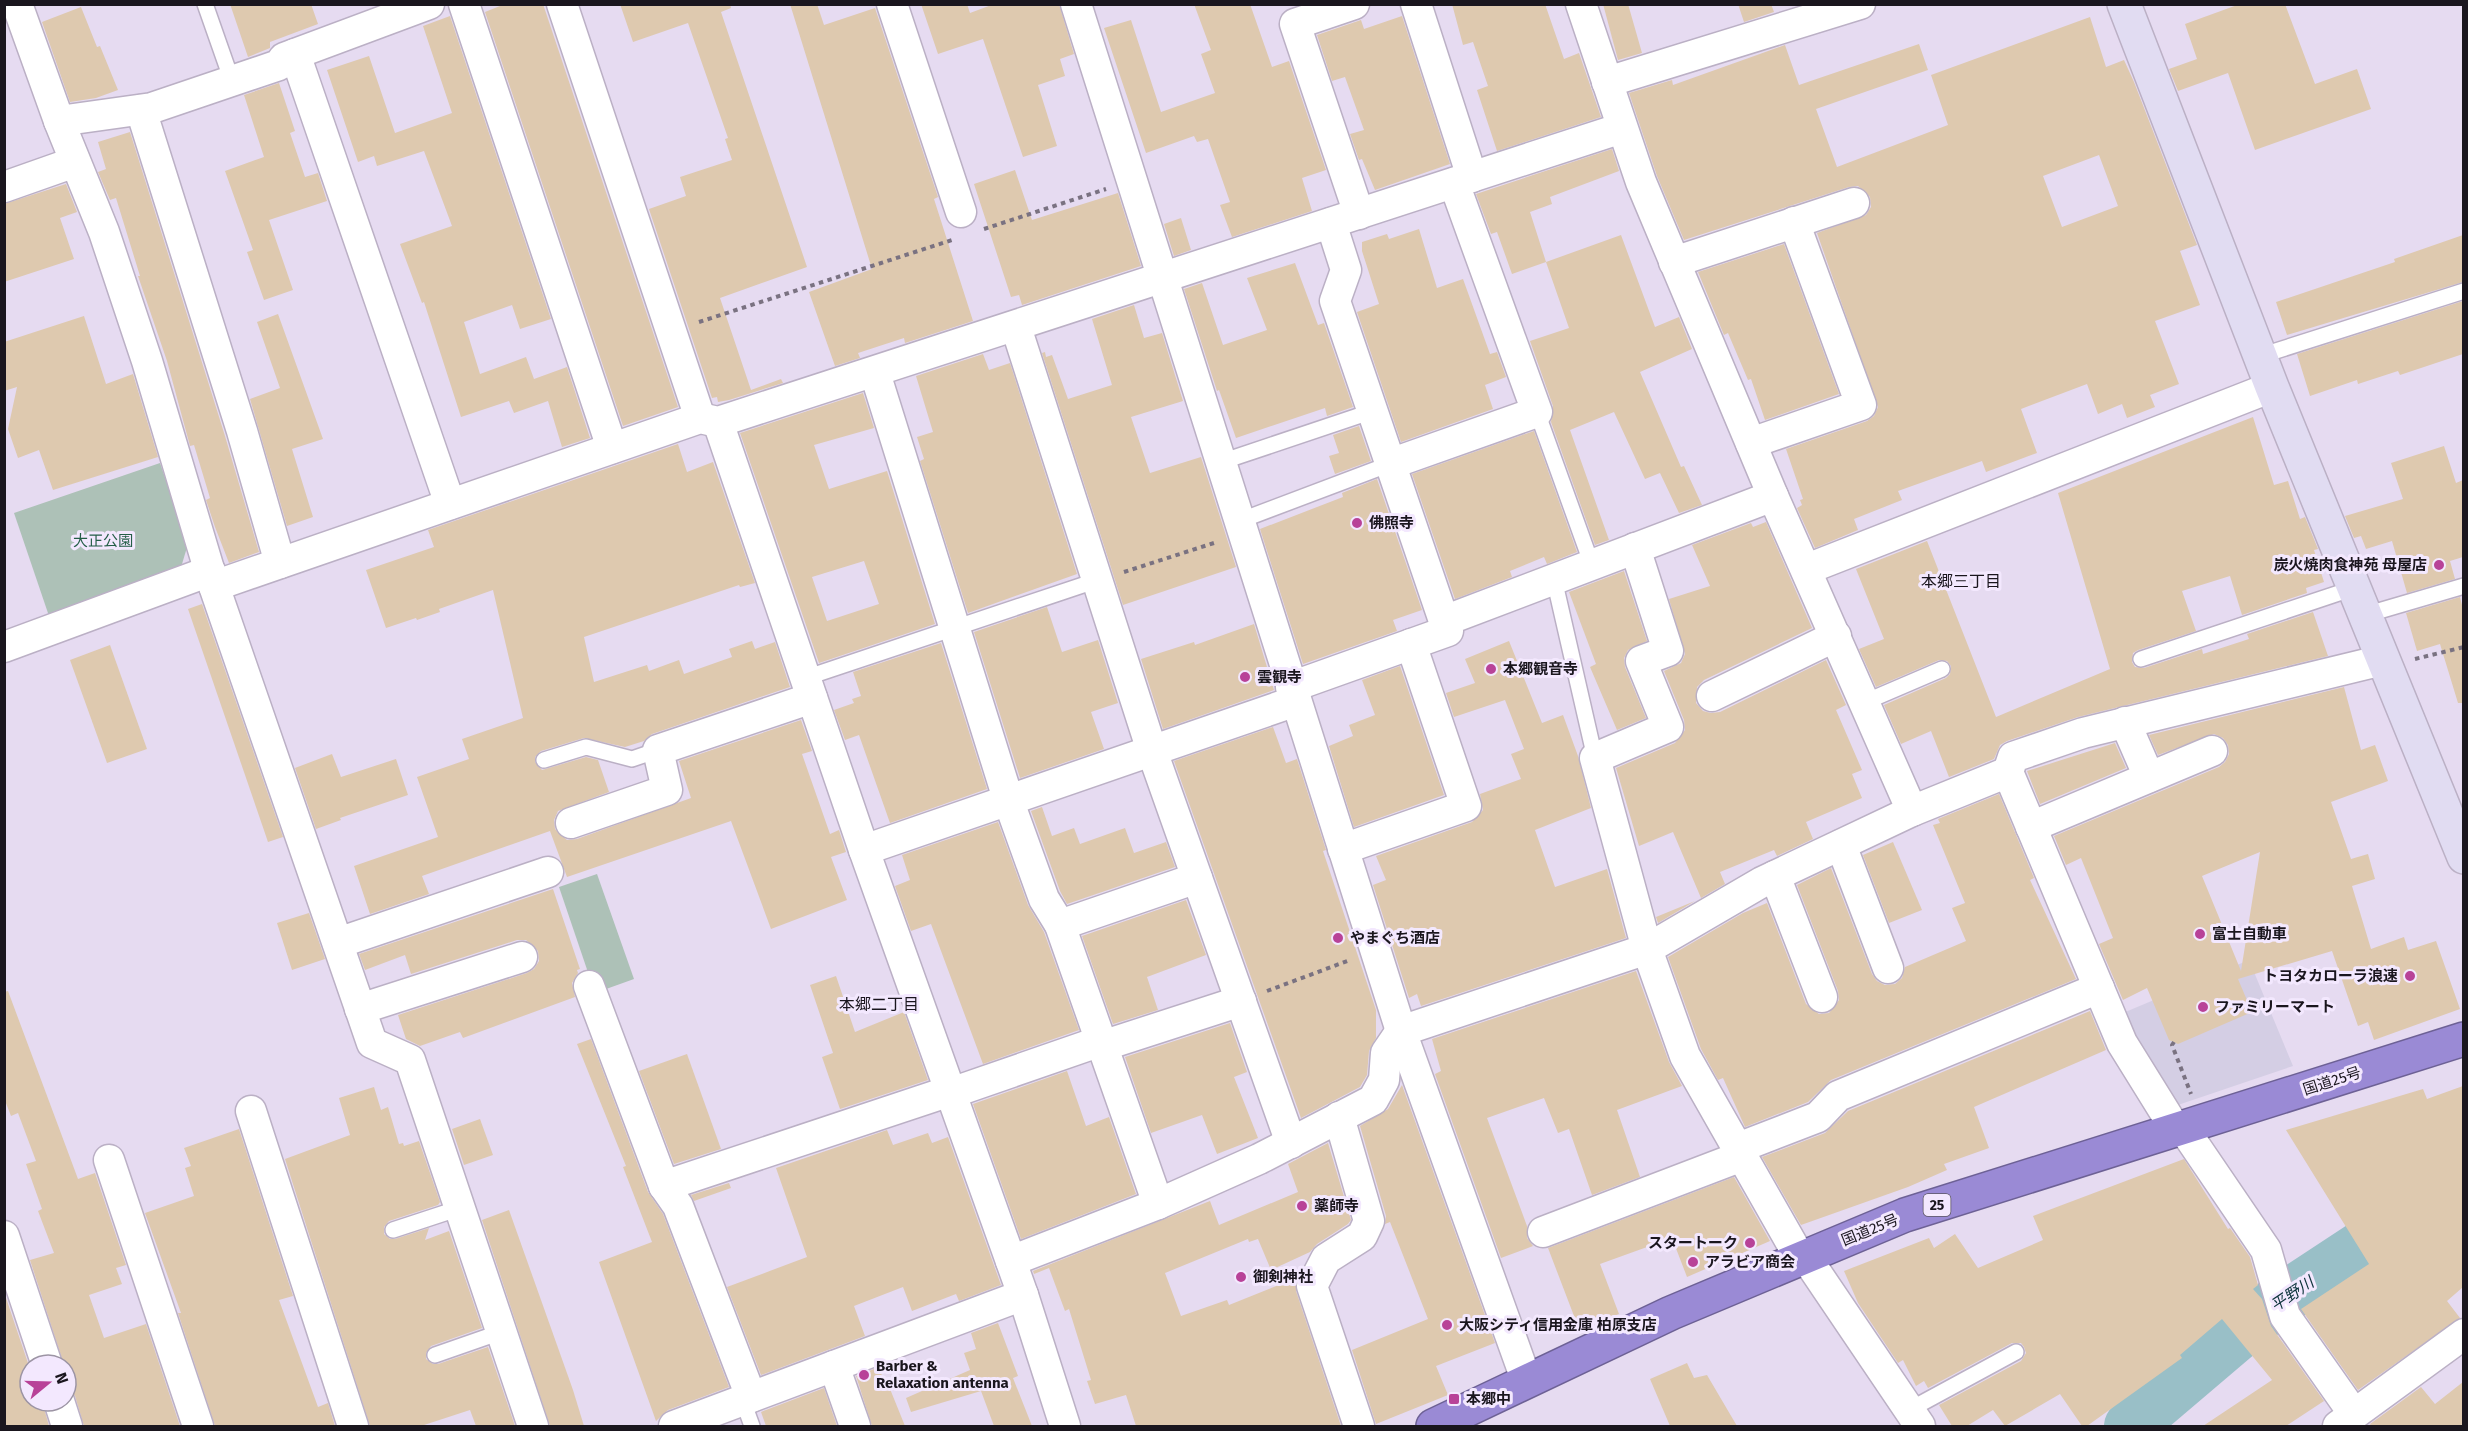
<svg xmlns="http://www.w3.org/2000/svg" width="2468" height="1431" viewBox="0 0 2468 1431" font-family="'Fira Sans','Noto Sans JP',sans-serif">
<rect width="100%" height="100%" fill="#e6dbf1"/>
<path fill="#d4cee4" d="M2249,960l44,106 -121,41 -49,-94z"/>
<g fill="#adc1b7">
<path d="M160,463l28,81 -9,30 -129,45 -36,-106z"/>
<path d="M597,874l37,105 -39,14 -36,-106z"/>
</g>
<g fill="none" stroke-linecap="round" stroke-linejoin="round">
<path stroke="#99bfc7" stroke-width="52" d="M2130,1426l140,-119 155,-102 39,-31"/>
</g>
<g fill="#dec9af" fill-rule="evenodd">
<path d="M230,4h81l7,20 -48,18v6l-22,9z"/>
<path d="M505,4h38l135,403 -55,19 -138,-414z"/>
<path d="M620,4h110l1,4 -10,4 86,255 -87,31 31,92 30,-11 2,4 -54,17 -11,2 -1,-5 -5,1 -63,-189 37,-13 -6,-19 52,-17 -7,-21 3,-1 -40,-115 -55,19z"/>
<path d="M790,4h27l7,21 51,-17 63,189 -4,2 39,122 -68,22 -1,-5 -46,15 2,5 -25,8 -26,-74 63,-23z"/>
<path d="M921,4h46l3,9 24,-9h65l15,50 -14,5 5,17 -27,9 19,61 -34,11 -40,-118 -45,15z"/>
<path d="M1194,4h56l22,63 17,-6 37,109 -24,8 10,33 -80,26 -12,-32 10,-3 -22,-63 -11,3 -3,-6 -48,17 -42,-125 27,-8 30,92 54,-19 -14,-39 10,-4z"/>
<path d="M1452,4h93l19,55 15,-6 22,64 -104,34 -20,-61 11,-4 -15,-44 -10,3z"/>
<path d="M1603,4h25l14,49 -24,7z"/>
<path d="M1738,4h33l3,8 -30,10z"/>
<path d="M2240,4h45l30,80 42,-15 14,40 -116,41 -27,-77 -50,18 -9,-22 28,-10 -12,-35z"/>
<path d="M81,7l16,40 3,-1 18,44 -22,8 -26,4 -28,-80z"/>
<path d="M450,16l101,303 -31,10 -8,-24 -48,17 16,52 46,-17 8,22 33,-12 23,71 -28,9 -14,-46 -34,12 -5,-12 -48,16 -37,-115 -2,1 -22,-59 52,-18 -28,-75 -47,15 -3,-10 -16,6 -31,-92 42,-14 26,77 57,-20 -29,-87z"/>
<path d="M1402,16l48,148 -75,26 -13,-31 -3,1 -9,-26 14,-4 -19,-53 -13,4 -15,-46 44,-15 3,9z"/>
<path d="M2090,17l16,50 18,-7 10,22 63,163 -17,6 20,54 -45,16 24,63 -29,11 5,12 -28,11 -5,-14 -24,10 -11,-30 -66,25 16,44 -51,19 -4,-11 -84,30 4,9 -48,19 4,11 -43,18 -18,-40 5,-3 -2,-5 3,-1 -17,-50 81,-28 7,-5 4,-9 -61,-174 49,-18 5,-8 -1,-10 -12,-11 -9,1 -165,53 -27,-64 -28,-83 43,-13 1,5 112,-40 14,40 120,-41 9,26 -112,39 21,58 111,-42 -17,-50zM2099,155l19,51 -56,21 -19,-51z"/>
<path d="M279,83l16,48 -5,2 15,44 13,-4 9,28 -58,19 24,70 -29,10 -17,-48 6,-2 -28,-79 39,-14 -20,-62z"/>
<path d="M130,132l95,304 34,116 -30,11 -14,-36 -9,-27 4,-2 -16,-53 -4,1 -23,-85 -29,-85h2l-24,-78 -6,2 -12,-28 8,-3 -8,-27z"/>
<path d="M1612,149l7,22 -69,26 2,7 -22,8 16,50 75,-27 34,92 24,-10 13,32 -52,23 41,95 3,-1 18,39 -23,8 -19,-40 -15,6 -31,-67 -44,18 39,110 -14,5 -44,-123 2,-16 -23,-65 39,-13 -23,-66 -34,12 -15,-42 -6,2 -15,-40z"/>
<path d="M1015,170l17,50 86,-27 23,73 -119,39 -3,-10 -8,2 -37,-113z"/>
<path d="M66,184l11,28 -17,6 14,41 -70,23v-78z"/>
<path d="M1181,218l10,32 -17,6 -10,-32z"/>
<path d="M1419,229l18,59 26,-9 27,75 7,-2 9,25 -21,8 8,24 -92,33 -44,-130 22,-8 -17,-53v-9l25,-8 2,5z"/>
<path d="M2463,235v47l-176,53 -11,-33 119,-40 -1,-3z"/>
<path d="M1784,244l55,150 -74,26 -14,-41 -3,1 -20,-47 -4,2 -26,-63z"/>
<path d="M1295,263l23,62 6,-2 29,84 -26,9 -2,-8 -89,30 -17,-48 -2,1 -33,-102 18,-6 21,62 44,-15 -20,-52z"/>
<path d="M2463,301v53l-63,21 -2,-4 -40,13 -1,-4 -47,16 -13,-42z"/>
<path d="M1134,305l10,33 18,-5 21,68 -52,16 19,56 51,-16 35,110 -113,38 -81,-252 3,-1 1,5 6,-2 16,44 44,-14 -20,-66z"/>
<path d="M278,314l45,125 -31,10 21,68 -26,9 -37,-127 30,-11 -23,-66z"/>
<path d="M84,316l22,68 27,-10 25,83 -105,33 -14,-40 -21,8 -10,-29 9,-42 -13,4v-49z"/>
<path d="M983,354l6,16 21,-7 67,211 -109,39 -48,-152 4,-2 -7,-22 16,-5 -17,-56z"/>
<path d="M863,393l11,35 -60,17 15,44 58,-18 48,153 -116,39 -79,-230zM864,561l15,43 -52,17 -15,-44z"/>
<path d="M2253,417l21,68 14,-4 12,38 5,-2 13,32 -4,1 10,32 -18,6 1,5 -65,22 -12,-39 -48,15 14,40 -58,19 -5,3 -1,9 3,5 9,1 58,-19 1,5 46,-15 -2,-5 66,-22 15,44 -250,61 -71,24 -7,4 -6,14 -45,18 -18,-46 -30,13 -17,-39 62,-27 4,-4 1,-8 -4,-5 -8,-1 -63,27 -17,-38 25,-10 -28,-70 71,-28 69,176 114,-48 -52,-176z"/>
<path d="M1359,426l12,35 -36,13 -6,-18 10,-3 -6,-18z"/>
<path d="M1534,431l43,121 -30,12 -3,-7 -34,14 2,6 -57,22 -43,-125z"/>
<path d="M678,444l9,28 26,-10 42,121 -15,4 -1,-2 -155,52 10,45 53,-17 2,6 30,-11 5,14 48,-17 -3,-8 23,-8 3,8 20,-7 15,45 -138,47 -8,7 -19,6 -41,-9 -43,13 -6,6v5l7,8 44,-13 12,3 11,32 -51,19 -4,9 1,9 12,11 10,-1 114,-41 -12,-37 122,-41 11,31 -10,3 28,80 9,-4 7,22 -15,5 16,43 -76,29 -40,-108 -164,56 -17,-46 -128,45 7,18 -59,20 -16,-48 84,-29 -21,-60 52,-18 -7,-20 61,-21 -30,-128 -54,19 1,3 -23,8 -1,-2 -30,10 -20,-58 68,-23 -6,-17z"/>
<path d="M2444,446l12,37 7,-3v77l-13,4 5,18 -48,14 -15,-52 -26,8 -5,-13 -7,2 -9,-22 58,-17 -12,-36z"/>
<path d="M1377,479l45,131 -29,10 4,11 -94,33 -43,-135 83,-32 -1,-4z"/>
<path d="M1766,522l46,106 -108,52 -7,7 -1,16 7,8 8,2 9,-1 106,-52 20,45 -10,5 26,60 -10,4 10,24 -56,24 7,17 -36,17 -3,-6 -54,22 5,12 -24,14 -28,-66 -34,14 -23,-78 59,-25 10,-13 -1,-10 -20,-49 17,-8 4,-9 -16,-55 41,-13 -18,-41 59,-22 2,4z"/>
<path d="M1624,571l23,70 -19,9 -4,8 1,9 21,51 -29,12 -27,-63 6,-3 -27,-72z"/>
<path d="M2460,597l3,12v94h-5l-18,-59 -23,7 -11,-38z"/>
<path d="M202,604l81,233 -15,5 -80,-233z"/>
<path d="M1047,607l15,45 36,-12 20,63 -27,9 13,37 -84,29 -46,-146z"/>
<path d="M1254,624l20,66 -111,39 -22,-70 53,-17 1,3z"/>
<path d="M1509,641l33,82 21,-8 15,41 13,52 -56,22 20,57 52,-18 19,69 -205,68 -4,-12 -8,4 -36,-113 13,-5 -10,-24 96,-34 11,-12 -3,-16 41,-15 -10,-25 13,-5 -19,-49 -51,17 -8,-24 29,-10 -10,-24z"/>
<path d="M941,643l46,146 -97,34 -31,-88 -14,5 -11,-30 20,-7 -2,-4 9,-3 -8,-24z"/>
<path d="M110,645l37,104 -40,14 -37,-103z"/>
<path d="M1400,666l44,129 -90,32 -25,-81 24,-10 -4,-11 26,-10 -13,-35z"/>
<path d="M2344,687l17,63 14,-5 13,36 -57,21 20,57 17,-5 7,25 -23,7 19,63 33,-12 4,13 28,-9 24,68 -86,31 -6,-18 -10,4 -26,-75 -94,28 14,33 -74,32 -9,-4 -22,-52 -24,12 -24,-56 14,-6 -32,-80 -15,7 -12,-29 165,-69 6,-5 4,-8 -1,-9 -5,-7 -9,-4 -56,21 -9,-20zM2260,852l-19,119 -39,-95z"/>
<path d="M1273,727l13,36 11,-4 29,91 -3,1 53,159v28l-7,13 -2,24 -7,12 -59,31 -127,-357z"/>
<path d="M2115,743l11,25 -86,36 -13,-33z"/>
<path d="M332,754l9,23 55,-18 12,36 -68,23 1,2 -25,9 -21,-61z"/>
<path d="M1999,794l35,84 -4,2 46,99 -245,101 -23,22 -63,25 -22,-49 -5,2 -17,-31 -33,-92 75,-44 24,-10 39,101 13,10 10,-1 10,-13 -1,-9 -41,-106 34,-17 41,106 5,7 8,4 10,-1 7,-6 3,-11 61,-26 -14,-33 13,-5 -32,-78 7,-2 -2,-4z"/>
<path d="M1042,807l10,29 22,-8 6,16 45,-16 9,25 32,-11 9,25 -108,37 -7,-13 -29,-80z"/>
<path d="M998,822l30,83 16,27 35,98 -96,34 -52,-140 -20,7 -16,-45 15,-6 -8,-25z"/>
<path d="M1893,842l29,68 -33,13 -26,-68z"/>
<path d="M553,889l27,80 -3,1 1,3 -6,10 3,14 -112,41 -3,-6 -40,14 -14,-7 -8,-24 129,-42 7,-4 5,-8 -1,-10 -12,-11h-9l-106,34 -6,-19 -40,15 -6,-16z"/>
<path d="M1186,900l20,55 -59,22 11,33 -45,14 -31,-88z"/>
<path d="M1695,901l-37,22 -2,-6z"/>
<path d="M309,913l16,46 -33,11 -15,-47z"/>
<path d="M1636,971l33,91 13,24 -65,24 23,67 -48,18 -23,-66 -11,4 -14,-35 -57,20 40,108v12l6,8 -32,12 -66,-184 6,-3 -9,-32z"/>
<path d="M836,976l19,56 49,-20 24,68 -88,29 -18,-52 11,-4 -23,-68z"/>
<path d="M8,991l70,188 17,-6 31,92 -10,3 6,16 -33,11 15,43 42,-14 34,102h-96l-9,-30 -9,-10v-21h-2l-34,-105 24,-7 -16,-42 4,-2 -16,-45 10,-3 -18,-48 -7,3 -7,-18v-106z"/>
<path d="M2090,1011l16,39 -132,57 15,41 -45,16 3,6 -39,17 -107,38 -39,-68 63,-24 23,-22z"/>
<path d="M1230,1023l17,49 -13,5 24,61 -41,16 -15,-39 -51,18 -26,-76z"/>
<path d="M591,1039l57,153 15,22 66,173 -61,23 -12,11 -57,-159 53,-20 -29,-75 3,-1 -49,-122z"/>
<path d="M687,1054l34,95 -47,15 -35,-93z"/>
<path d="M1067,1071l19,55 23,-9 27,77 -115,45 -48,-135z"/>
<path d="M1402,1085l93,258 -59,23 12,29 -72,29 -24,-74 76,-31 -38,-97 -5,2 1,-8 -26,-90 28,-17z"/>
<path d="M2463,1086v201l-16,14 13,17 -102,72 -57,-81 68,-45 -83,-134 137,-41 4,10z"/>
<path d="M374,1087l7,23 7,-3 11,37 4,-1 1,3 15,-5 21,61 -2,3 -49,16 -5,6v7l6,5h5l34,-11 -4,12 24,-9 33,97 -51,18 -5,7v6l7,5h5l50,-17 27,79h-39l-6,-16 -49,16h-51l-85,-267 65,-24 -11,-37z"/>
<path d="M480,1119l13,36 -29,10 -12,-36z"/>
<path d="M239,1129l54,167 -14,4 39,107 10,-4 7,23h-120l-37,-113h3l-36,-100 49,-17 -9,-28 6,-2 -7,-18z"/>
<path d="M887,1130l6,15 35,-12 4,10 16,-6 53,148 -42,16 -3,-7 -44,17 -9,-24 -49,19 11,30 -104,39 -34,-88 80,-30 -31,-89z"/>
<path d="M1328,1143l23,77 -3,4 -31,20 -7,8 -39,18 -13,-31 -9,3 -1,-3 -83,34 16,43 46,-16 2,5 67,-27v13l45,135h-205l-10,-31 -31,9 -8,-23 4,-1 -22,-71 -4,2 -16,-43 -15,6 -1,-3 177,-70 9,24 79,-33 -10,-28z"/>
<path d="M2184,1159l44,70 2,-1 20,29 8,28 -5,4 9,10 9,27 53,75 -38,25h-83l69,-46 -50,-61 -42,36 2,3 -95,68h-5l-22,-32 -55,32 -12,-16 -26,16h-15l-13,-21 82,-44 5,-8 -2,-6 -3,-4h-9l-84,45 -4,-7 -8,5 -13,-26 -5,3 -40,-60 -14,-32 85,-33 5,10 21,-14 23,34 65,-28 -10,-24z"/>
<path d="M1734,1177l36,64 -83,36 -15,-39 -72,26 19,50 -40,15 -31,-81z"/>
<path d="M729,1183l2,5 -37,13 -3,-6z"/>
<path d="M509,1210l64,180 11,36h-34l-68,-206z"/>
<path d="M4,1292l26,77v32h12l7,25h-45z"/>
<path d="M998,1323l20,53 -5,2 19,48h-38l-13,-35 -70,21 -5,-14 64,-28 -6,-17 12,-4 -5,-16z"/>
<path d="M1687,1363l7,15 13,-3 30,51h-67l-20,-47z"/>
<path d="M879,1367l6,18 3,-1 17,42h-33l-16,-50z"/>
<path d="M2463,1382v44h-92l-1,-2 51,-37 14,17z"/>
<path d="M824,1388l13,38h-71l-5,-14z"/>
</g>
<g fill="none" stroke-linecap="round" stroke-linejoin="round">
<defs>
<g id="lane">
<path d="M205,4l27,77"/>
<path d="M2260,356l204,-65"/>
<path d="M1537,412l55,153"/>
<path d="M1221,462l152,-51"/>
<path d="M1239,521l151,-57"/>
<path d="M1554,579l41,179"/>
<path d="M2365,615l99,-29"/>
<path d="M2141,659l213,-71"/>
<path d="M805,678l293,-98"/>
<path d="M1865,702l77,-33"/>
<path d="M544,760l42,-13 46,12 26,-9"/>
<path d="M393,1230l67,-22"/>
<path d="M435,1355l66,-23"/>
<path d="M743,1401l9,25"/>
<path d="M1909,1410l107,-58"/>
</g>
<g id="street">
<path d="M17,4l42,117 45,111 43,129 67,225 158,457 38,17 123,366"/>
<path d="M464,4l148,444"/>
<path d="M562,4l138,414"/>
<path d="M892,4l69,208"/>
<path d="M1076,4l325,1027 126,351"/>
<path d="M1354,4l-59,20 64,190"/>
<path d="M1416,4l56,173"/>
<path d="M1581,4l60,178 132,314 139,315"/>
<path d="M295,54l155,450"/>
<path d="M1607,82l253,-78"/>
<path d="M141,110l101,321 38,132"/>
<path d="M59,121l93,-13 127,-43 5,-7 145,-54"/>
<path d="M4,187l71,-25"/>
<path d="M1331,223l15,47 -11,31 109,320"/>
<path d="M1674,262l180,-59"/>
<path d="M1016,327l136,424 139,392"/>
<path d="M875,373l134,429 35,97 16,26 98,279"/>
<path d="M718,422l146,428 159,445 42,131"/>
<path d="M1751,443l110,-38 -67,-183"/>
<path d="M1390,464l147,-52 -83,-229"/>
<path d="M1635,548l33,103 -27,10 27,66 -73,31 52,191 38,107 115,202"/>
<path d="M1807,569l465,-182"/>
<path d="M214,586l486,-168 18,4 904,-294"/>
<path d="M4,647l206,-76"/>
<path d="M1291,687l157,-56 -4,-10 329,-125"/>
<path d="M1712,696l124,-60"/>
<path d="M2125,722l24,55"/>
<path d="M2008,772l5,-15 70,-24 300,-73"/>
<path d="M571,823l96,-33 -9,-40 154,-52"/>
<path d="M2031,827l181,-76"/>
<path d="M1841,845l47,123"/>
<path d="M1343,849l123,-43 -55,-162"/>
<path d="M864,850l432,-149"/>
<path d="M1775,876l47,121"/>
<path d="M1060,925l137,-47"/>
<path d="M338,943l210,-71"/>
<path d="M589,986l75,200 14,20 73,191"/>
<path d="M360,1009l162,-52"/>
<path d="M1102,1046l139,-45"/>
<path d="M951,1093l150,-52"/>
<path d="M251,1111l102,315"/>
<path d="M1339,1117l30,104 -7,15 -36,23 -14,27 47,140"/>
<path d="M2183,1128l83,122 19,66 69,98"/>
<path d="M1738,1148l80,-31 20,-21 261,-108"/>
<path d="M109,1160l89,266"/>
<path d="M664,1186l286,-95"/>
<path d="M1543,1232l199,-76"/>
<path d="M4,1236l43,129"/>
<path d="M1805,1256l115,170"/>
<path d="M1011,1261l147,-57 101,-45 114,-59 11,-20 2,-27 15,-22 246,-82 115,-67 150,-71 96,-39 114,271 54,87"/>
<path d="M834,1366l21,60"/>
<path d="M59,1401l8,25"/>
<path d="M674,1426l349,-131"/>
<path d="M2338,1426l126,-92"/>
</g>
<path id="secondary" d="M2124,4l148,383 192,470"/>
<path id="highway" d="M1433,1426l238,-113 234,-98 559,-176"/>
</defs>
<use href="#lane" stroke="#bbb0c5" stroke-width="18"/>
<use href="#street" stroke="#bbb0c5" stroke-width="33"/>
<use href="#secondary" stroke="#bbb0c5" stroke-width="36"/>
<use href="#highway" stroke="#6d6195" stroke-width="36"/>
<g stroke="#7a7281" stroke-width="4" stroke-dasharray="4.5 4.5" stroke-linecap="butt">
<path d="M984,229l122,-40"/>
<path d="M699,322l253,-82"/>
<path d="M1124,572l93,-30"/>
<path d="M2415,659l49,-12"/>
<path d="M1267,991l83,-31"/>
<path d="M2174,1042l-2,3 19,49"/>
</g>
<use href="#lane" stroke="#fff" stroke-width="15"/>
<use href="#street" stroke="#fff" stroke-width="30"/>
<use href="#secondary" stroke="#e1dcf2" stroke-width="33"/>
<use href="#highway" stroke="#9a8ad5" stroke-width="33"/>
</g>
<g fill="#b84298" stroke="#f3e8fe" stroke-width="2">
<circle cx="1357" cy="523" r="6"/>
<circle cx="2439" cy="565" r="6"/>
<circle cx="1491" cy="669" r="6"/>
<circle cx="1245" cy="677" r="6"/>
<circle cx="2200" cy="934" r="6"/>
<circle cx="1338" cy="938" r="6"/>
<circle cx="2410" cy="976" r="6"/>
<circle cx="2203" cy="1007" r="6"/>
<circle cx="1302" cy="1206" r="6"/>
<circle cx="1750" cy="1243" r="6"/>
<circle cx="1693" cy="1262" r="6"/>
<circle cx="1241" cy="1277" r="6"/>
<circle cx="1447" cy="1325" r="6"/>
<circle cx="864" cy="1375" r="6"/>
<rect x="1448" y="1393" width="12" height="12" rx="3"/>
</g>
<g text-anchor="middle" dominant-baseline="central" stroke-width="6" stroke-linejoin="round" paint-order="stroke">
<rect fill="#f3e8fe" stroke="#5b5561" stroke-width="1.5" x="1923.5" y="1194" width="27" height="22" rx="4.5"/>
<g font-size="14" font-weight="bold" fill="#1a161e">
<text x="1937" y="1205">25</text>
</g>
<g font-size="15" font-weight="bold" fill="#1a161e" stroke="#f3e8fe" text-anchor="start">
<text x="1369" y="523">佛照寺</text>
<text x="2427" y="565" text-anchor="end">炭火焼肉食神苑 母屋店</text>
<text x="1503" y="669">本郷観音寺</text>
<text x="1257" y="677">雲観寺</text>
<text x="2212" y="934">富士自動車</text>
<text x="1350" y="938">やまぐち酒店</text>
<text x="2398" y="976" text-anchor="end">トヨタカローラ浪速</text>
<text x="2215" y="1007">ファミリーマート</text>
<text x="1314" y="1206">薬師寺</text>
<text x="1738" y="1243" text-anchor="end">スタートーク</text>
<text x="1705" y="1262">アラビア商会</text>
<text x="1253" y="1277">御剣神社</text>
<text x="1459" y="1325">大阪シティ信用金庫 柏原支店</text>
<text x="876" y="1366">Barber &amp;<tspan x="876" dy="17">Relaxation antenna</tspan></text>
<text x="1466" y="1399">本郷中</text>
</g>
<g font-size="15" fill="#245e47" stroke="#f3e8fe">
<text x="103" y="541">大正公園</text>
</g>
<g font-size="15" fill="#1a161e" stroke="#f3e8fe">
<text transform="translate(2332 1081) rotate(-18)">国道25号</text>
<text transform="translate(1870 1230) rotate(-22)">国道25号</text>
</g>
<g font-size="16" fill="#1a161e" stroke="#f3e8fe">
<text x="1961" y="581">本郷三丁目</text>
<text x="879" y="1004">本郷二丁目</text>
</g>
<g font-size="16" font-style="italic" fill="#0b3239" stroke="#f3e8fe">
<text transform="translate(2292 1294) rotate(-34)">平野川</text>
</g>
</g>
<rect width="2468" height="1431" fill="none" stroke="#1a161e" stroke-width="12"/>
<g transform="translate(48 1383) rotate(71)"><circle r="28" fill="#f3e8fe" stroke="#9c94a4" stroke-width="1.5"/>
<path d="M0-4.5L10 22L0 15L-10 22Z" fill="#b84298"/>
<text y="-9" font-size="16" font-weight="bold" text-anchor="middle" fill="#1a161e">N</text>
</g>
</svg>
